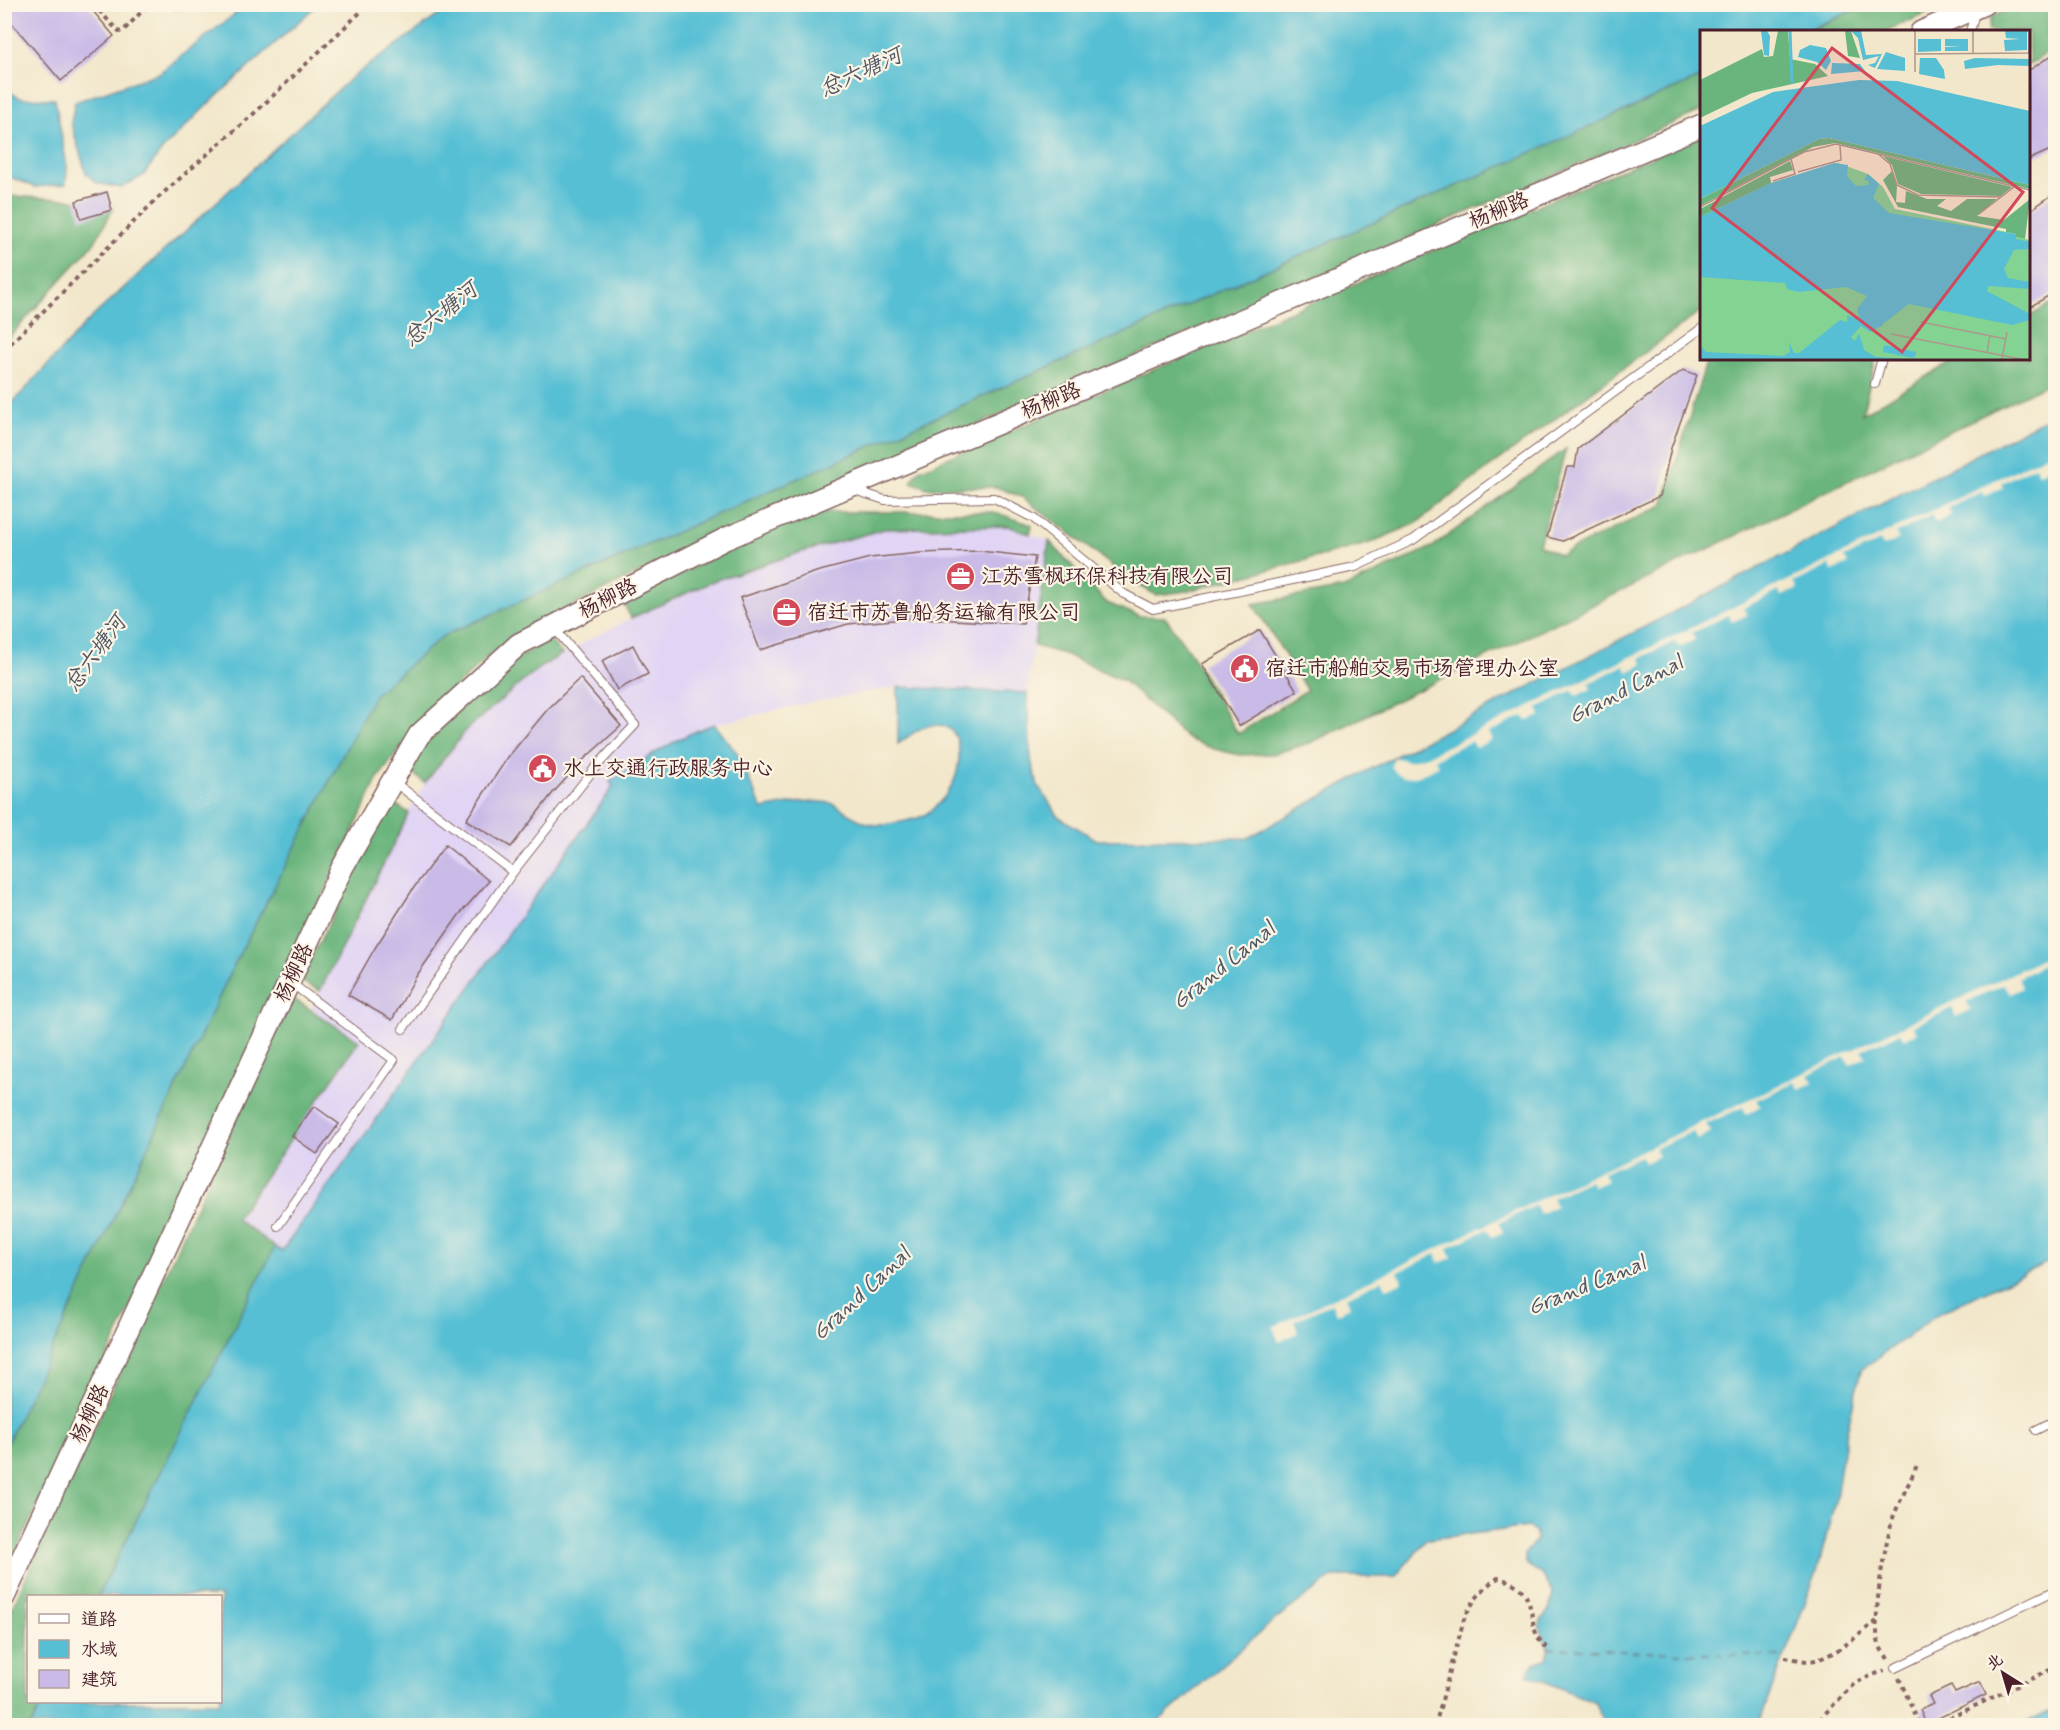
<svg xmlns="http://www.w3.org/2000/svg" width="2060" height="1730" viewBox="0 0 2060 1730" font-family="Mynerve,'LXGW WenKai TC',sans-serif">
<rect width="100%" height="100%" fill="#fcf5e5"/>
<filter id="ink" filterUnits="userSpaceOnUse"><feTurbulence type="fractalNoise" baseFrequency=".0167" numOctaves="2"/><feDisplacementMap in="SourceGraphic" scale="12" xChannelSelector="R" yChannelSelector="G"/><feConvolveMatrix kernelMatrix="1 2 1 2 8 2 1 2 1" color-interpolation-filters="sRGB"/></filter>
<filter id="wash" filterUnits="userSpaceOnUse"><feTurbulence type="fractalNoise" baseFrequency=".008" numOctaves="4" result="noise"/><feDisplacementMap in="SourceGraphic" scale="24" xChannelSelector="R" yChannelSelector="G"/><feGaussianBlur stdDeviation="1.35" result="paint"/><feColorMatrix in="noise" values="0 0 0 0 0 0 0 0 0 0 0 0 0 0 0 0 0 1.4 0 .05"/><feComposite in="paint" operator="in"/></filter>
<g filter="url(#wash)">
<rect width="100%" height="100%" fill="#f2e7cb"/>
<path fill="#e1d4f4" d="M1008,526l41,15 -22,152 -129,-6 -86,15 -112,26 -87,59 -331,465 -46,-32 123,-179 -48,-32 93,-188 24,-45 40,-48 31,-28 40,-32 23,-14 69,-36 85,-38 86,-28 82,-23z"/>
<g fill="#6ab57d" stroke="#5a6a54" stroke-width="1.5">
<path d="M1866,5h82l-63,26 -80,1z"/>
<path d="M2020,5h35v43l-26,17 -1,-33 -40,-1 3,-14z"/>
<path d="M1701,77v34l-919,398 -152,68 -119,59 -83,76 -50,66 -373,797v-128l234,-492 135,-260 69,-59z"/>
<path d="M1701,136v175l-238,176 -46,36 -50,21 -179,47 -32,4 -21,-12 -113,-86 -26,-10 -69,1 -16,-6 8,-12z"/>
<path d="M5,196l63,3 45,10 -18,33 -90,100z"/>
<path d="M2055,301v79l-745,363 -37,11 -34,1 -25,-6 -26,-10 -64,-58 -60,-27 -30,-8 15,-105 58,62 32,13 26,1 26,37 47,80 69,-44 -54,-86 91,-16 88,-41 134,-98 -27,96 21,10 103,-50 44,-146h169l-14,55 95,-55 71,-1 1,-41z"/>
<path d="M825,512h169l38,13 -2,9 -22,-8 -124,3 -82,23 -86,28 -85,38 -8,-16 169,-83z"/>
<path d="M548,638l14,16 -23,14 -71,60 -43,55 -17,-13 10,-20 60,-59 38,-31z"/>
<path d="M390,801l19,12 -89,178 -20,-10z"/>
<path d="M292,998l67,43 -123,178 39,28 -177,349h-70v106h15l-12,23 -26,1v-103z"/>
</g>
<g fill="#57bfd4" stroke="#506f80" stroke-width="1.5">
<path d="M454,4l1412,1 -61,26 -103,1 -1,45 -1258,559 -69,59 -135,260 -234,492v-1036l82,-89 264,-244z"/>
<path d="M242,5h75l-113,103 -42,42 -19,26 -22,12 -24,-5 -11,-10 -15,-50 4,-21 84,-29 76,-59z"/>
<path d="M4,89l16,9 35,1 12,68 -1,17 -31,3 -30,-12z"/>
<path d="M2055,414v845l-114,53 -80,58 -17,74 -8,54 -19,74 -59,153h-154l-8,-22 -69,-29 7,-11 14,-5v-10l-8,-20 1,-7 8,-11 4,-18 -11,-18 -16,-10 -1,-10 11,-14v-8l-7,-5 -102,12 -32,38h-62l-60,44 -119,104 -1123,1 12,-24h177v-106h-122l177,-349 7,4 331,-464 -3,-5c33,-22 67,-45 104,-58l23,29 25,56c22,-3 46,-11 68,-6 10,2 18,12 28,16 5,3 16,7 22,6 7,0 33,-5 40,-8 13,-5 28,-22 34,-36 8,-19 10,-58 -20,-56 -13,0 -26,12 -36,19v-57l129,6 4,67 7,26 21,31 38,23 151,-2 113,-64z"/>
<path d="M2055,1709v16h-35z"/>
</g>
<g fill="#f2e7cb">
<path d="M2055,451v4l-5,3 5,7 -17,9 -3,-8 -34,17 2,5 -18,8 -3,-4 -34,16 3,7 -15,8 -4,-8 -37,19 4,5 -16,8 -3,-6 -36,17 4,6 -16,7 -2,-6 -36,18 4,6 -17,7 -2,-5 -36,17 4,7 -15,7 -4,-7 -36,18 3,7 -16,7 -3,-6 -36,17 3,6 -15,8 -4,-7 -35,18 2,6 -15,7 -3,-6 -36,18 3,8 -13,5 -4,-5 -35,17 4,7 -17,8 -4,-7 -36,18 3,7 -19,10 -16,1 -7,-4 -5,-7 3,-9 14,4 19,-5z"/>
<path d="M2055,953v5l-37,20 4,10 -12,6 -6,-10 -38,18 5,7 -15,8 -4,-9 -39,18 4,7 -13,6 -4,-6 -39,17 5,7 -16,8 -5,-8 -37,18 5,7 -13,8 -5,-8 -39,18 5,6 -15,8 -3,-7 -37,17 5,8 -14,8 -4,-9 -39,18 5,7 -14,7 -5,-7 -37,17 4,8 -14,6 -3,-7 -38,18 4,8 -16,8 -4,-9 -37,18 4,9 -11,5 -5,-8 -39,19 4,10 -13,5 -3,-9 -38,18 4,10 -15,7 -5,-9 -36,17 4,10 -14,7 -4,-11 -38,18 4,12 -19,9 -6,-15z"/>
</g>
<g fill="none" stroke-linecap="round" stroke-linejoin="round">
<path stroke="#4f5766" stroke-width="1.5" stroke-dasharray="8 6" stroke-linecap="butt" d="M1548,1648l237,9"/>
</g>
<g id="blocks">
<g fill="#c9bae7">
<path d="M4,4h83l27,32 -53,45 -57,-67z"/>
<path d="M2055,53v95l-27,12v-89z"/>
<path d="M107,192l5,18 -31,9 -5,-18z"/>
<path d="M2055,193v99l-27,16v-96z"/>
<path d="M1683,370l14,5 -26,73 -11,48 -97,45 -16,-4 20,-70h8l3,-18z"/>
<path d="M980,551l55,6 -12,67 -106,-6 -69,6 -88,26 -20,-52 76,-26 54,-14 50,-5z"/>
<path d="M1260,630l37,61 -58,35 -37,-62z"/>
<path d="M633,645l15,29 -31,16 -15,-29z"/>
<path d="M580,678l41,48 -39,35 -30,33 -41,53 -45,-27 42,-63 39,-47z"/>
<path d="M445,845l44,36 -30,34 -44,63 -23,42 -44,-25 27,-47 38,-59z"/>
<path d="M314,1106l25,18 -22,30 -25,-18z"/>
<path d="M1980,1682l6,13 -60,29 -6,-14 13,-6 -4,-8 22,-10 4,7z"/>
</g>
</g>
</g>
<g filter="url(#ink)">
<use href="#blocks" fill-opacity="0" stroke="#856563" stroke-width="1.5"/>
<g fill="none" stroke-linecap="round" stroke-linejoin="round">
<defs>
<g id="lane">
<path d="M1970,32l5,-20"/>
<path d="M1875,384l7,-26"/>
<path d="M854,490l31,10 109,-2 39,20 91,76 29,15 202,-42 58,-27 289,-212"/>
<path d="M394,782l119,90"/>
<path d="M403,1029l110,-157 81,-103 41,-44 -80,-96"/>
<path d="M278,1226l116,-166 -103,-77"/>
<path d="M2036,1430l20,-10"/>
<path d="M1895,1668l161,-78"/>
</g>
<g id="secondary">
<path d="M1921,32l63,-28"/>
<path d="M4,1597l338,-729 77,-133 100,-91 206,-105 977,-414"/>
</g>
</defs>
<use href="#lane" stroke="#856563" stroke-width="10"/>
<use href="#secondary" stroke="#856563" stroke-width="24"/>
<g stroke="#856563" stroke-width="4" stroke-dasharray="4.5 4.5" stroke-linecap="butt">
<path d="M93,4l26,28 4,-1 26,-27"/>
<path d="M166,4c15,7 19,9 34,0"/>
<path d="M4,350l157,-155 97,-85 111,-106"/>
<path d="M1785,1657c8,1 16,4 23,4 22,0 53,-28 69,-41"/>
<path d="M1888,1659c-2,-4 -6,-8 -8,-12 -10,-23 5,-107 14,-132 7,-17 16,-33 23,-50"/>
<path d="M1899,1678l21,48"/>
<path d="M1435,1726l29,-107c8,-17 18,-31 34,-41 49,11 22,52 50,70"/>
<path d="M1813,1726l41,-42 18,-9 13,-4"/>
<path d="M1933,1726l121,-58"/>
</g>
<use href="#lane" stroke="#fff" stroke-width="8"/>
<use href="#secondary" stroke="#fff" stroke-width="21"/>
</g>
</g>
<defs>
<symbol id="office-disc" viewBox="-11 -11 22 22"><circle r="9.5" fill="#d1495b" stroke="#fcf5e5"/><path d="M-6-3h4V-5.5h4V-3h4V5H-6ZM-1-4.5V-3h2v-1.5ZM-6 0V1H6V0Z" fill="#fff"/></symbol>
<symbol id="civic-disc" viewBox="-11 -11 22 22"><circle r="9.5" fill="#d1495b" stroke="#fcf5e5"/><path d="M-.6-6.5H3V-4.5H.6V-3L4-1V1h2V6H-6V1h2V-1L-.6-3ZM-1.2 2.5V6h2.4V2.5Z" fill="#fff"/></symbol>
</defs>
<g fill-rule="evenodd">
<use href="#office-disc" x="944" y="560" width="33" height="33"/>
<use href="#office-disc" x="770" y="596" width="33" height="33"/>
<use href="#civic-disc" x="1228" y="652" width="33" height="33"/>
<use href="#civic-disc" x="526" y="752" width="33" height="33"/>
</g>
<g text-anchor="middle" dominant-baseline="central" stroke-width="4.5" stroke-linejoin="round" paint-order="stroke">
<g font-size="21" fill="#4a1f2b" stroke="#fcf5e5">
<text transform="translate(1499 211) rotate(-23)">杨柳路</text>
<text transform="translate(1051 401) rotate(-23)">杨柳路</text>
<text transform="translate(608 599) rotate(-27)">杨柳路</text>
<text transform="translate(294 973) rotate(-65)">杨柳路</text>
<text transform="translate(90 1414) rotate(-65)">杨柳路</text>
</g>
<g font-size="21" fill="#4a1f2b" stroke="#fcf5e5" text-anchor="start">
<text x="981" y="577">江苏雪枫环保科技有限公司</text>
<text x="807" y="613">宿迁市苏鲁船务运输有限公司</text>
<text x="1265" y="669">宿迁市船舶交易市场管理办公室</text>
<text x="563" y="769">水上交通行政服务中心</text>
</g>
<g font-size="22" font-style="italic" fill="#4f5766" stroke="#fcf5e5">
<text transform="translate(861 73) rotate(-25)">总六塘河</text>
<text transform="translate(441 315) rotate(-39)">总六塘河</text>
<text transform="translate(96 654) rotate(-54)">总六塘河</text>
<text transform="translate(1626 690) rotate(-27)">Grand Canal</text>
<text transform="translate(1224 966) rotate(-39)">Grand Canal</text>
<text transform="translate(1587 1286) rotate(-22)">Grand Canal</text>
<text transform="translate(862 1294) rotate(-43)">Grand Canal</text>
</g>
</g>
<g transform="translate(1700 30)">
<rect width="330" height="330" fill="#f2e7cb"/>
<path d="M138,133l30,11 15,13 12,22 121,25v3l14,3v119h-330v-142l71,-34z" fill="#83d393"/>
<path d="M78,1h10l2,28 25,5 13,12 -76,17 -52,25v-38l62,-31 2,8 9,-1zM145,1h6l9,27 -12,-2zM129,108l201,47v4l-195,-46 -22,4 -113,59v-7l119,-60zM183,126l129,31 -11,9 -80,-2 -23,-10 -6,-19zM90,131l3,9 -23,7 1,6 -71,34v-8zM192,141l5,15 -1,16 9,1 1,-12 21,8h19l-9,7 14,5 16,-12h30l-20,17 27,4 26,-21 -5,40 -9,-2v-3l-10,-2v-3l-108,-22 -15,-27z" fill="#6ab57d"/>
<path d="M61,1h6l3,5 -1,20 -5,-1zM151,1h10l5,24 16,-1 -7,14 -7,-3 7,-2 4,-7 -16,4 -5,-22zM305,1h22v19l-22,1 -1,-11 16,-1 -14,-1zM218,9h23v12l-23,1zM268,9v12h-23v-4l17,-1h-17v-7zM110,15l16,3 5,13 -5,9 -9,-8 -19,-5 2,-7zM186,22l19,6v13l-28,-2zM220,28h16l8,12 1,9 -26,-5zM275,28l55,1v7l-32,-1 -33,4 -1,-8zM132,33l28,1 5,7 -34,3zM159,50l38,1 133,30v74l-201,-47 -10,1 -119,60v-73l73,-34zM134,133l14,2 -1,11 9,10 12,-1 1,-4 -5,-1 4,-6 11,10 -6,14 16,15 127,21v5l14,3v7l-16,1 -10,19 4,9 22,4v7l-41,-3 -2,5 43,23v6l-18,5 -103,-21 -34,26 -5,2 -9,-6 -10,11 4,4 4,-8 5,17 12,7 32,2h-208v-14l6,7 78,4 6,-4 -1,-10 5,11h5l41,-33 7,2v-7l13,5 -3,-11 10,-13 -21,-9 -48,5 -11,-3 -2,-6 -85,-6v-60l71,-34zM184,315l32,7v3l-3,3 -30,-6z" fill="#57bfd4"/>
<path fill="none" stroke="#57bfd4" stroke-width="3" d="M90,1l2,52M161,278l21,18"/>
<path fill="none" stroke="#af978b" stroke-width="1.5" d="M215,1v41M215,24l114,-1v-22M273,24v-23M177,123l13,11 7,21 21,10 83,2M98,142l43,-12 -1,-14M73,151l22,-7 -4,-15M0,177l104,-55 32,-8 194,46M279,184l35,-27M221,292l85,17M191,304l130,25M287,323l3,-18M302,329l5,-27"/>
<path fill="#d1495b" fill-opacity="0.15" stroke="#d1495b" stroke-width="3" d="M132,18l191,144 -121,160 -190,-144z"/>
<rect width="330" height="330" fill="none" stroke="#4a1f2b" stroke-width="3"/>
</g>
<rect width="2060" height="1730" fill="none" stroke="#fcf5e5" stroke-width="24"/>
<rect x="27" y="1595" width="195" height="108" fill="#fcf5e5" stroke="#b59f9b" stroke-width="1.5"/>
<rect x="39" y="1614" width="30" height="9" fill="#ffffff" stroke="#b59f9b" stroke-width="1.5"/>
<text x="81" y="1625" font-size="18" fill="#4a1f2b">道路</text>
<rect x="39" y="1640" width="30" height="18" fill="#57bfd4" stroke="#b59f9b" stroke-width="1.5"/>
<text x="81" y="1655" font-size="18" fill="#4a1f2b">水域</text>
<rect x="39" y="1670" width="30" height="18" fill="#c9bae7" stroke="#b59f9b" stroke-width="1.5"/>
<text x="81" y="1685" font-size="18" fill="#4a1f2b">建筑</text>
<g transform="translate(2003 1673) rotate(323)" stroke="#fcf5e5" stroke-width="4.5" paint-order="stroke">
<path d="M0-4.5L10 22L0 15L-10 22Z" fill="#4a1f2b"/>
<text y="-9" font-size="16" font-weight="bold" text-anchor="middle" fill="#4a1f2b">北</text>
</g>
</svg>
